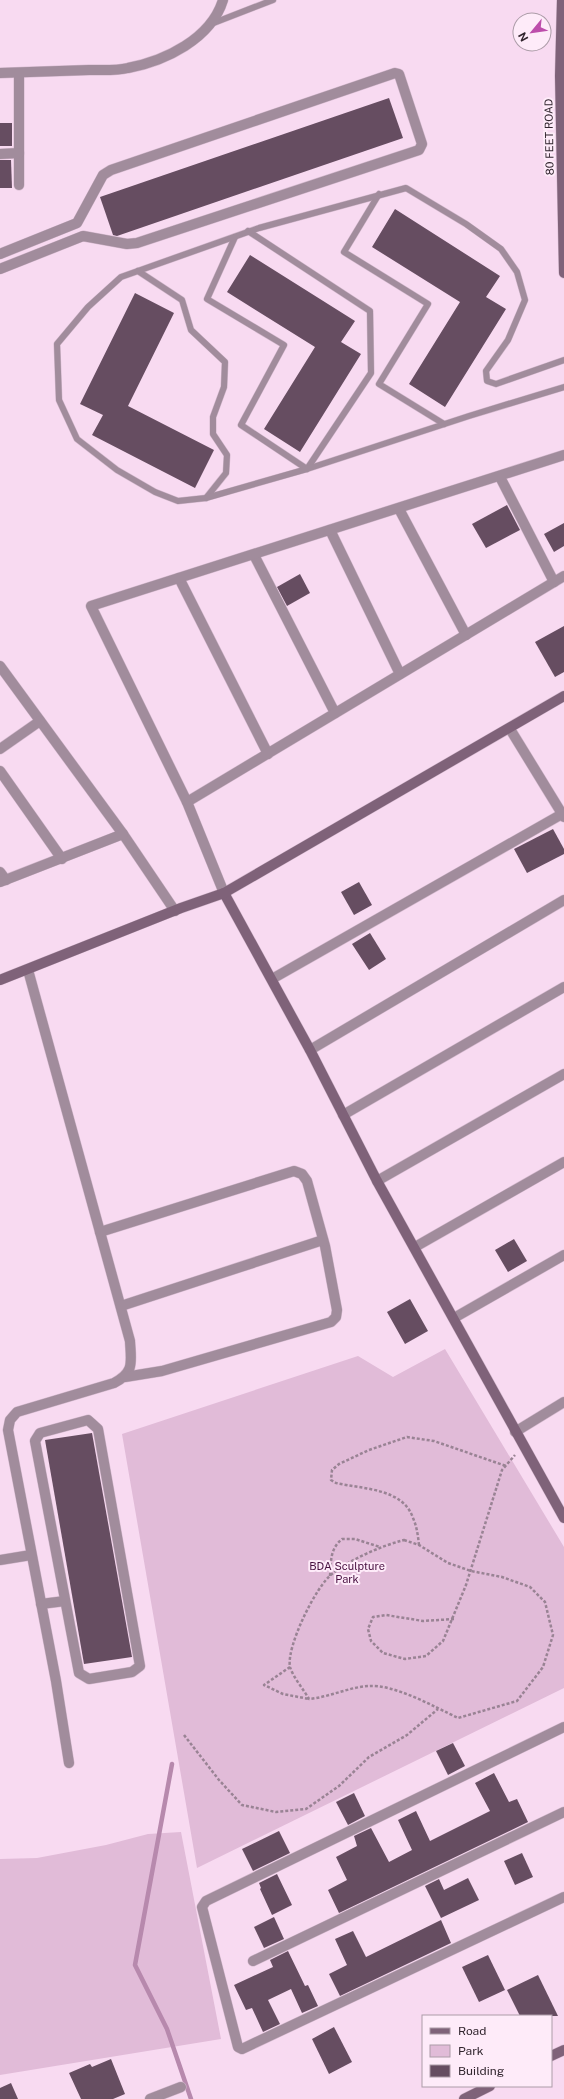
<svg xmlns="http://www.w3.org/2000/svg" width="564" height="2099" viewBox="0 0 564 2099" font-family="'Public Sans',sans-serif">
<rect width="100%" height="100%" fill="#f8daf1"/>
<g fill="#e1bbd8">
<path d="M445,1349l119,198v141l-367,180 -75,-434 236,-78 35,21z"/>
<path d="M181,1832l40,207 -221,36v-216l37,-1 69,-13 42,-11z"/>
</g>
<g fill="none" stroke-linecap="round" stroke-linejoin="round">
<path stroke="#b789ad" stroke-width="4.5" d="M172,1764l-37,201 32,64 24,70"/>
</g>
<g fill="#664d61">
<path d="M389,98l14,40 -286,98 -4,-1 -13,-38z"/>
<rect x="0" y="123" width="12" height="23"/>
<path d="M0,160h11l1,28h-12z"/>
<path d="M395,209l105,67 -14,21 20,12 -61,98 -36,-23 51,-82 -88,-55z"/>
<path d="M250,255l105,66 -14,21 20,12 -61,98 -36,-23 51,-82 -88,-55z"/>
<path d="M135,293l39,20 -46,93 86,44 -19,38 -103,-53 11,-20 -23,-11z"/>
<path d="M507,505l13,25 -34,18 -14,-24z"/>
<path d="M564,523v23l-10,6 -10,-18z"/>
<path d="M300,574l10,19 -23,13 -10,-19z"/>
<path d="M564,626v46l-9,5 -20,-35z"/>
<path d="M553,829l11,20v5l-37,19 -13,-24z"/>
<path d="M359,882l13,23 -18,10 -13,-23z"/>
<path d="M370,933l16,26 -17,11 -17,-26z"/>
<path d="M514,1239l13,22 -19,11 -13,-22z"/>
<path d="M410,1299l18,32 -23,13 -18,-32z"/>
<path d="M92,1433l40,224 -48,7 -39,-224z"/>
<path d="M453,1743l12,23 -17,9 -12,-24z"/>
<path d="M494,1773l15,29 8,-3 11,23 -189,91 -11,-23 19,-10 -11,-23 21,-11 -3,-10 17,-8 18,34 23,-12 -14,-30 18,-9 14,30 60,-30 -15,-28z"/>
<path d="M354,1793l11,23 -17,9 -12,-23z"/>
<path d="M279,1831l11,22 -37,18 -11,-22z"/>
<path d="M522,1853l11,24 -18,8 -11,-24z"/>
<path d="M277,1874l15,31 -20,10 -12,-26 1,-1 -2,-5z"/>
<path d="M468,1878l11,22 -38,18 -16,-32 14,-7 5,11z"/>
<path d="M274,1917l10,22 -20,9 -10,-21z"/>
<path d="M441,1920l10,23 -111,53 -11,-22 18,-9 -12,-26 18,-8 13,26z"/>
<path d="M288,1951l17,35 3,-1 10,21 -16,7 -11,-24 -23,11 12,24 -17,8 -11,-24 -6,2 -12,-25 39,-18 -3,-7z"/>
<path d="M488,1955l17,35 -26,12 -17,-35z"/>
<path d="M538,1975l20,41h-38l-13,-26z"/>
<path d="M334,2027l18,35 -23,12 -17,-35z"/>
<path d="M111,2059l14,35 -12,5h-32l-12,-26 21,-9 2,3z"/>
<path d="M11,2083l7,16h-18v-11z"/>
</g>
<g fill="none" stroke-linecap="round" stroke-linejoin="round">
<defs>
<g id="lane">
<path d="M211,24l62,-24"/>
<path d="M379,194l-35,58 84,52 -49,80 65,40"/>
<path d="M235,237l-28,62 77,46 -43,80 66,44 64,-96 -1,-62 -122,-80"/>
<path d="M138,271l44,29 9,30 34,32 -1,25 -11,30v17l14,21 -1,18 -20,25"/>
<path d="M564,360l-68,24 -9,-3 -1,-10 22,-31 17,-40 -8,-28 -16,-23 -35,-25 -60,-36 -147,40 -138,49 -33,30 -31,37 2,56 18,39 40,31 38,22 23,9 28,-3 101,-29 162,-53 95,-29"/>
</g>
<g id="street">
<path d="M0,73c30,-1 59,-2 89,-3 12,0 27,1 39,-2 37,-7 83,-29 95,-68"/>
<path d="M19,73v112"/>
<path d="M0,154l19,-1"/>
<path d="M0,254l77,-31 26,-48 8,-5 284,-97 4,1 23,70 -3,6 -282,93 -10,1 -44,-8 -83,33"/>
<path d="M500,477l54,105"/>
<path d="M399,509l67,126"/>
<path d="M330,530l70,144"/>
<path d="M254,555l81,158"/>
<path d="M179,578l89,176"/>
<path d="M0,666l123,168 52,77"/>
<path d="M510,729l54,88"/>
<path d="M0,749l40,-28"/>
<path d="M0,771l62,88"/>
<path d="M187,802l377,-226"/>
<path d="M0,872l6,8"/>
<path d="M0,882l123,-48"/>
<path d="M224,893l-37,-91 -96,-196 473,-151"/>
<path d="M28,970l102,371c1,21 5,31 -16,42l-97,29 -7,8 -2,10 48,251 13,82"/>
<path d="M272,979l290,-165"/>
<path d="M310,1050l254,-150"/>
<path d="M343,1115l221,-128"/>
<path d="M377,1181l187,-107"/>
<path d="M100,1232l194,-61 8,3 5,7 18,65 12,64 -1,7 -5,5 -169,49 -37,6"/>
<path d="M415,1247l149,-85"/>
<path d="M121,1306l202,-66"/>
<path d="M454,1318l110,-63"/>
<path d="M88,1420l10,9 42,237 -8,6 -43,7 -10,-6 -44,-232 5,-8z"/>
<path d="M515,1432l49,-30"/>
<path d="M0,1560l31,-5"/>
<path d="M41,1604l24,-3"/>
<path d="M564,1727l-358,174 -4,6 36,140 4,2 322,-152"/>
<path d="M253,1961l311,-149"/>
<path d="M150,2099l31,-12"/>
</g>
<g id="secondary">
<path d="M562,0l-2,76 4,197"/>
<path d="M224,893l86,157 67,131 187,337"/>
<path d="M0,980l181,-72 43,-15 340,-197"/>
<path d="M551,2056l13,-6"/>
<path d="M464,2099l26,-13"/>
</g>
</defs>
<use href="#lane" stroke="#d4b9ce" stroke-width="7"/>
<use href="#street" stroke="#d4b9ce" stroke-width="11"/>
<use href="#secondary" stroke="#d4b9ce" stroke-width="11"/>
<g stroke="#998394" stroke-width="2.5" stroke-dasharray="3 2" stroke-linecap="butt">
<path d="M404,1540l15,5 29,18 23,8 31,6 28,10 15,15 8,33 -10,32 -26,34 -59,17c-23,-11 -64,-34 -89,-32 -20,1 -39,11 -60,13 -5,-9 -16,-22 -19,-32 -4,-20 26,-81 42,-93 19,-15 49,-28 72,-34z"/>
<path d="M419,1545c-1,-9 -2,-18 -6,-27 -10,-30 -51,-29 -77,-35l-5,-3 1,-10 7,-6 30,-14 38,-13 27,4 72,25"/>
<path d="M330,1576c1,-15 0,-27 12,-37h13l25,8"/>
<path d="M454,1619l-31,2 -37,-6 -13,2 -5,12 3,12 12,12 22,6 21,-3 17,-15 23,-56 36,-115 13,-15"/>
<path d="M290,1667l-26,18 19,9 26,5"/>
<path d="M184,1735l35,45 23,25 34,7 30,-3 33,-23 30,-29 38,-22 31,-26"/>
</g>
<use href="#lane" stroke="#a18c9c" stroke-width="6"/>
<use href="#street" stroke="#a18c9c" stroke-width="10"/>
<use href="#secondary" stroke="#7f6279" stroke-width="10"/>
</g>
<g text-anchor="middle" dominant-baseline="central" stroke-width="4" stroke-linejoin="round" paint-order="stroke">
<g font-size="11" fill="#31252e" stroke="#feebf9">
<text transform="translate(549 137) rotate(-91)">80 FEET ROAD</text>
</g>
<g font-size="11" fill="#481040" stroke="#feebf9">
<text x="347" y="1566">BDA Sculpture<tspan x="347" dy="13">Park</tspan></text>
</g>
</g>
<rect x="422" y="2015" width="130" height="72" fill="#feebf9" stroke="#ac9ca8"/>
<rect x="430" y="2028" width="20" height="6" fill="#7f6279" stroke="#ac9ca8"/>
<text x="458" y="2035" font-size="12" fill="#31252e">Road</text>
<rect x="430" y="2045" width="20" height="12" fill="#e1bbd8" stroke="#ac9ca8"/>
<text x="458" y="2055" font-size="12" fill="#31252e">Park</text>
<rect x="430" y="2065" width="20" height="12" fill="#664d61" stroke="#ac9ca8"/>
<text x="458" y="2075" font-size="12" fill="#31252e">Building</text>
<g transform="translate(532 32) rotate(241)"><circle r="19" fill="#feebf9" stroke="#ac9ca8"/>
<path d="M0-3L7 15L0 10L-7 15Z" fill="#bd4dab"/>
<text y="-6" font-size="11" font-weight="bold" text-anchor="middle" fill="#31252e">N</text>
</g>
</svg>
